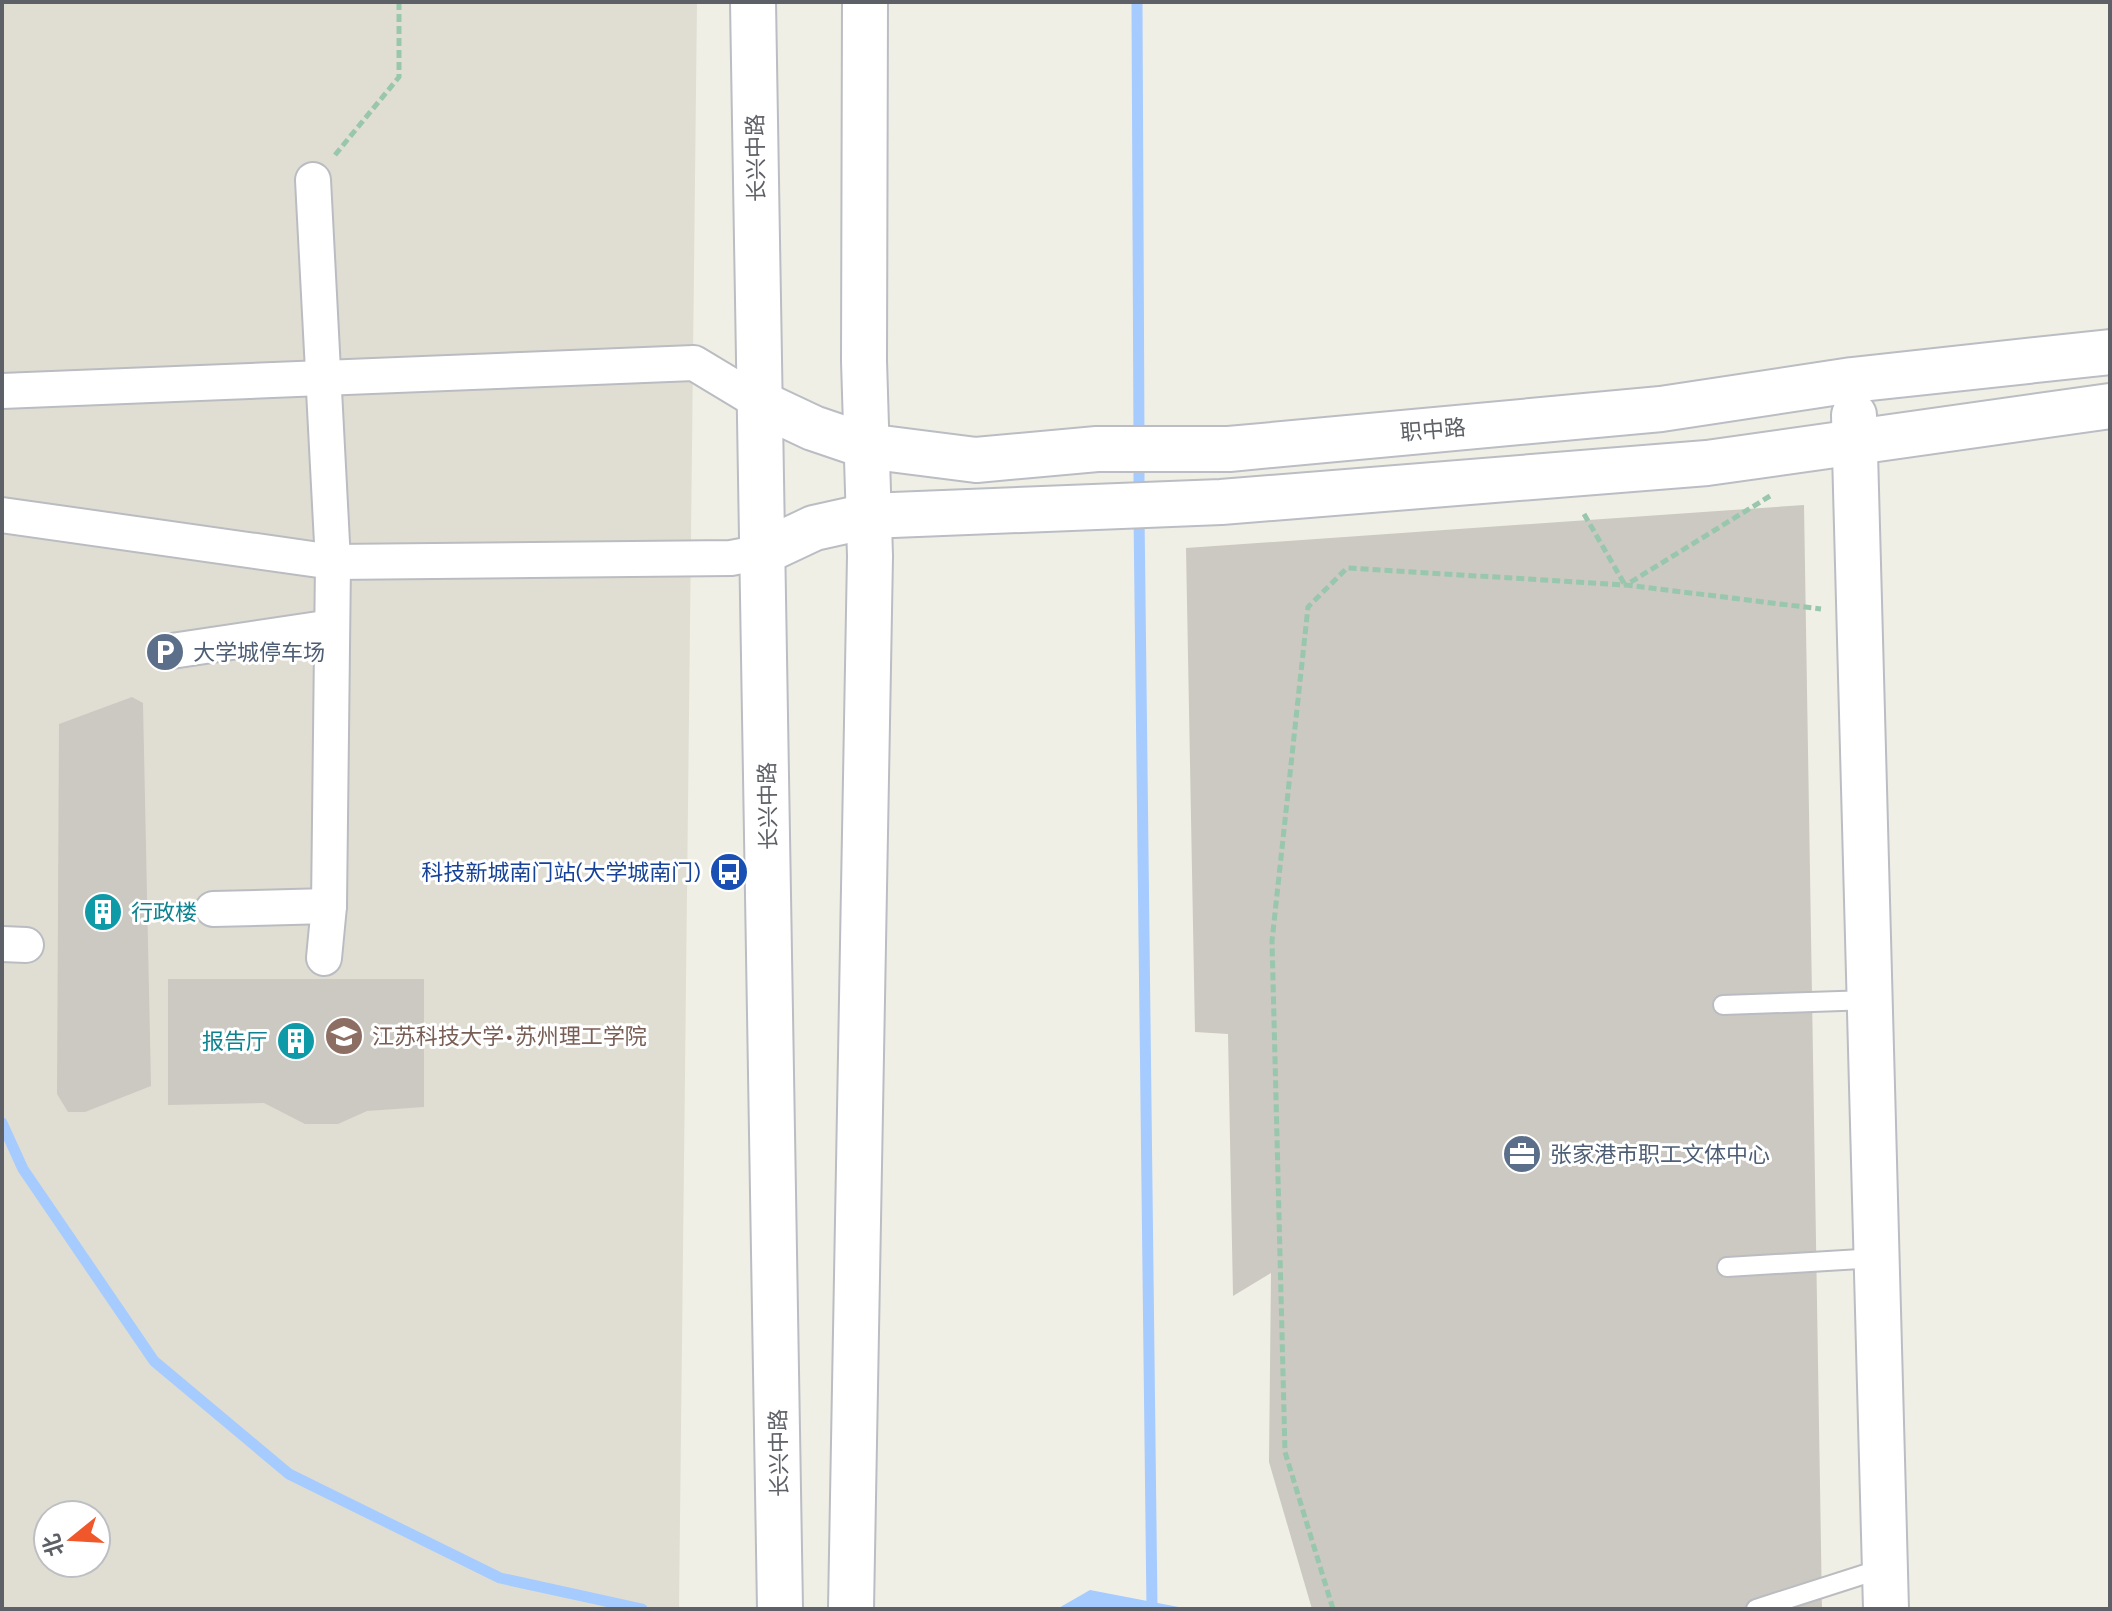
<svg xmlns="http://www.w3.org/2000/svg" width="2112" height="1611" viewBox="0 0 2112 1611" font-family="Figtree,'Noto Sans SC',sans-serif">
<rect width="100%" height="100%" fill="#f0efe5"/>
<path fill="#e0ded3" fill-rule="evenodd" d="M2,2h695l-18,1607h-677zM48,1515h48v48h-48z"/>
<path fill="#a6cbff" d="M1090,1590l99,19h-132z"/>
<g fill="none" stroke-linecap="round" stroke-linejoin="round">
<g stroke="#a6cbff" stroke-width="11">
<path d="M1137,2l2,438"/>
<path d="M1139,458v38"/>
<path d="M1139,514l13,1095"/>
<path d="M2,1123l21,46 131,192 135,113 211,104 142,31"/>
</g>
</g>
<g fill="#cbc9c2">
<path d="M1804,505l18,1104h-510l-43,-147 2,-189 -38,23 -5,-262 -33,-2 -9,-484z"/>
<path d="M132,697l11,6 8,383 -66,26h-17l-11,-18 2,-370z"/>
<path d="M168,979h256v128l-57,4 -29,13h-33l-41,-21 -96,2z"/>
</g>
<g fill="none" stroke-linecap="round" stroke-linejoin="round">
<defs>
<g id="lane">
<path d="M1723,1005l147,-5"/>
<path d="M1727,1267l150,-9"/>
<path d="M1756,1609l128,-41"/>
</g>
<g id="street">
<path d="M313,180l20,382 -4,344 -5,52"/>
<path d="M2,391l692,-28 68,41"/>
<path d="M2,515l331,47 398,-4 32,-6"/>
<path d="M165,652l167,-25"/>
<path d="M213,909l116,-3"/>
<path d="M2,944l24,1"/>
</g>
<g id="secondary">
<path d="M753,2l27,1607"/>
<path d="M762,404l51,24 53,18 110,14 121,-11h132l432,-40 191,-29 258,-28"/>
<path d="M1854,415l32,1194"/>
<path d="M763,552l51,-24 54,-12 353,-14 486,-39 403,-57"/>
<path d="M851,1609l19,-1053 -6,-195 1,-359"/>
</g>
</defs>
<use href="#lane" stroke="#babcc1" stroke-width="22"/>
<use href="#street" stroke="#babcc1" stroke-width="38"/>
<use href="#secondary" stroke="#babdc3" stroke-width="48"/>
<g stroke="#98c7ad" stroke-width="5" stroke-dasharray="8 4" stroke-linecap="butt">
<path d="M335,155l64,-78v-75"/>
<path d="M1770,496l-144,89 195,24"/>
<path d="M1584,514l41,71"/>
<path d="M1333,1609l-48,-157 -13,-511 36,-334 39,-39 279,17"/>
</g>
<use href="#lane" stroke="#fff" stroke-width="18"/>
<use href="#street" stroke="#fff" stroke-width="34"/>
<use href="#secondary" stroke="#fff" stroke-width="44"/>
</g>
<defs>
<symbol id="parking-disc" viewBox="-11 -11 22 22"><circle r="9.5" fill="#5c6f8a" stroke="#fff"/><path d="M-3.5-5.5H1a3.5 3.5 0 0 1 0 7H-1V5.5H-3.5ZM-1-3.4V-.6H.8a1.4 1.4 0 0 0 0-2.8Z" fill="#fff"/></symbol>
<symbol id="bus-disc" viewBox="-11 -11 22 22"><circle r="9.5" fill="#1a4fb4" stroke="#fff"/><path d="M-5-6H5V4H4V6H2V4H-2V6H-4V4H-5ZM-3.5-4V0h7V-4ZM-3.5 1.2v1.5H-2V1.2ZM2 1.2v1.5H3.5V1.2Z" fill="#fff"/></symbol>
<symbol id="building-disc" viewBox="-11 -11 22 22"><circle r="9.5" fill="#0f9aa8" stroke="#fff"/><path d="M-4-6H4V6H1V3H-1V6H-4ZM-2.5-4.3h1.7v1.8h-1.7ZM.8-4.3h1.7v1.8H.8ZM-2.5-1h1.7V.8h-1.7ZM.8-1h1.7V.8H.8Z" fill="#fff"/></symbol>
<symbol id="school-disc" viewBox="-11 -11 22 22"><circle r="9.5" fill="#8d6e63" stroke="#fff"/><path d="M0-5L7-2L0 1L-7-2ZM-4 1L0 2.5L4 1V4Q0 6-4 4Z" fill="#fff"/></symbol>
<symbol id="office-disc" viewBox="-11 -11 22 22"><circle r="9.5" fill="#5c6f8a" stroke="#fff"/><path d="M-6-3h4V-5.5h4V-3h4V5H-6ZM-1-4.5V-3h2v-1.5ZM-6 0V1H6V0Z" fill="#fff"/></symbol>
</defs>
<g fill-rule="evenodd">
<use href="#parking-disc" x="143" y="630" width="44" height="44"/>
<use href="#bus-disc" x="707" y="850" width="44" height="44"/>
<use href="#building-disc" x="81" y="890" width="44" height="44"/>
<use href="#school-disc" x="322" y="1014" width="44" height="44"/>
<use href="#building-disc" x="274" y="1019" width="44" height="44"/>
<use href="#office-disc" x="1500" y="1132" width="44" height="44"/>
</g>
<g text-anchor="middle" dominant-baseline="central" stroke-width="6" stroke-linejoin="round" paint-order="stroke">
<g font-size="22" fill="#5d6066" stroke="#fff">
<text transform="translate(756 158) rotate(-91)">长兴中路</text>
<text transform="translate(1433 430) rotate(-5)">职中路</text>
<text transform="translate(768 806) rotate(-91)">长兴中路</text>
<text transform="translate(779 1453) rotate(-91)">长兴中路</text>
</g>
<g font-size="22" fill="#4e5e75" stroke="#fff" text-anchor="start">
<text x="193" y="652">大学城停车场</text>
<text x="1550" y="1154">张家港市职工文体中心</text>
</g>
<g font-size="22" fill="#164399" stroke="#fff" text-anchor="end">
<text x="701" y="872">科技新城南门站(大学城南门)</text>
</g>
<g font-size="22" fill="#0d838f" stroke="#fff" text-anchor="start">
<text x="131" y="912">行政楼</text>
<text x="268" y="1041" text-anchor="end">报告厅</text>
</g>
<g font-size="22" fill="#785e54" stroke="#fff" text-anchor="start">
<text x="372" y="1036">江苏科技大学•苏州理工学院</text>
</g>
</g>
<rect width="2112" height="1611" fill="none" stroke="#5d6066" stroke-width="8"/>
<g transform="translate(72 1539) rotate(252)"><circle r="38" fill="#ffffff" stroke="#bebfc2" stroke-width="2"/>
<path d="M0-6L14 30L0 20L-14 30Z" fill="#f0572b"/>
<text y="-12" font-size="22" font-weight="bold" text-anchor="middle" fill="#5d6066">北</text>
</g>
</svg>
